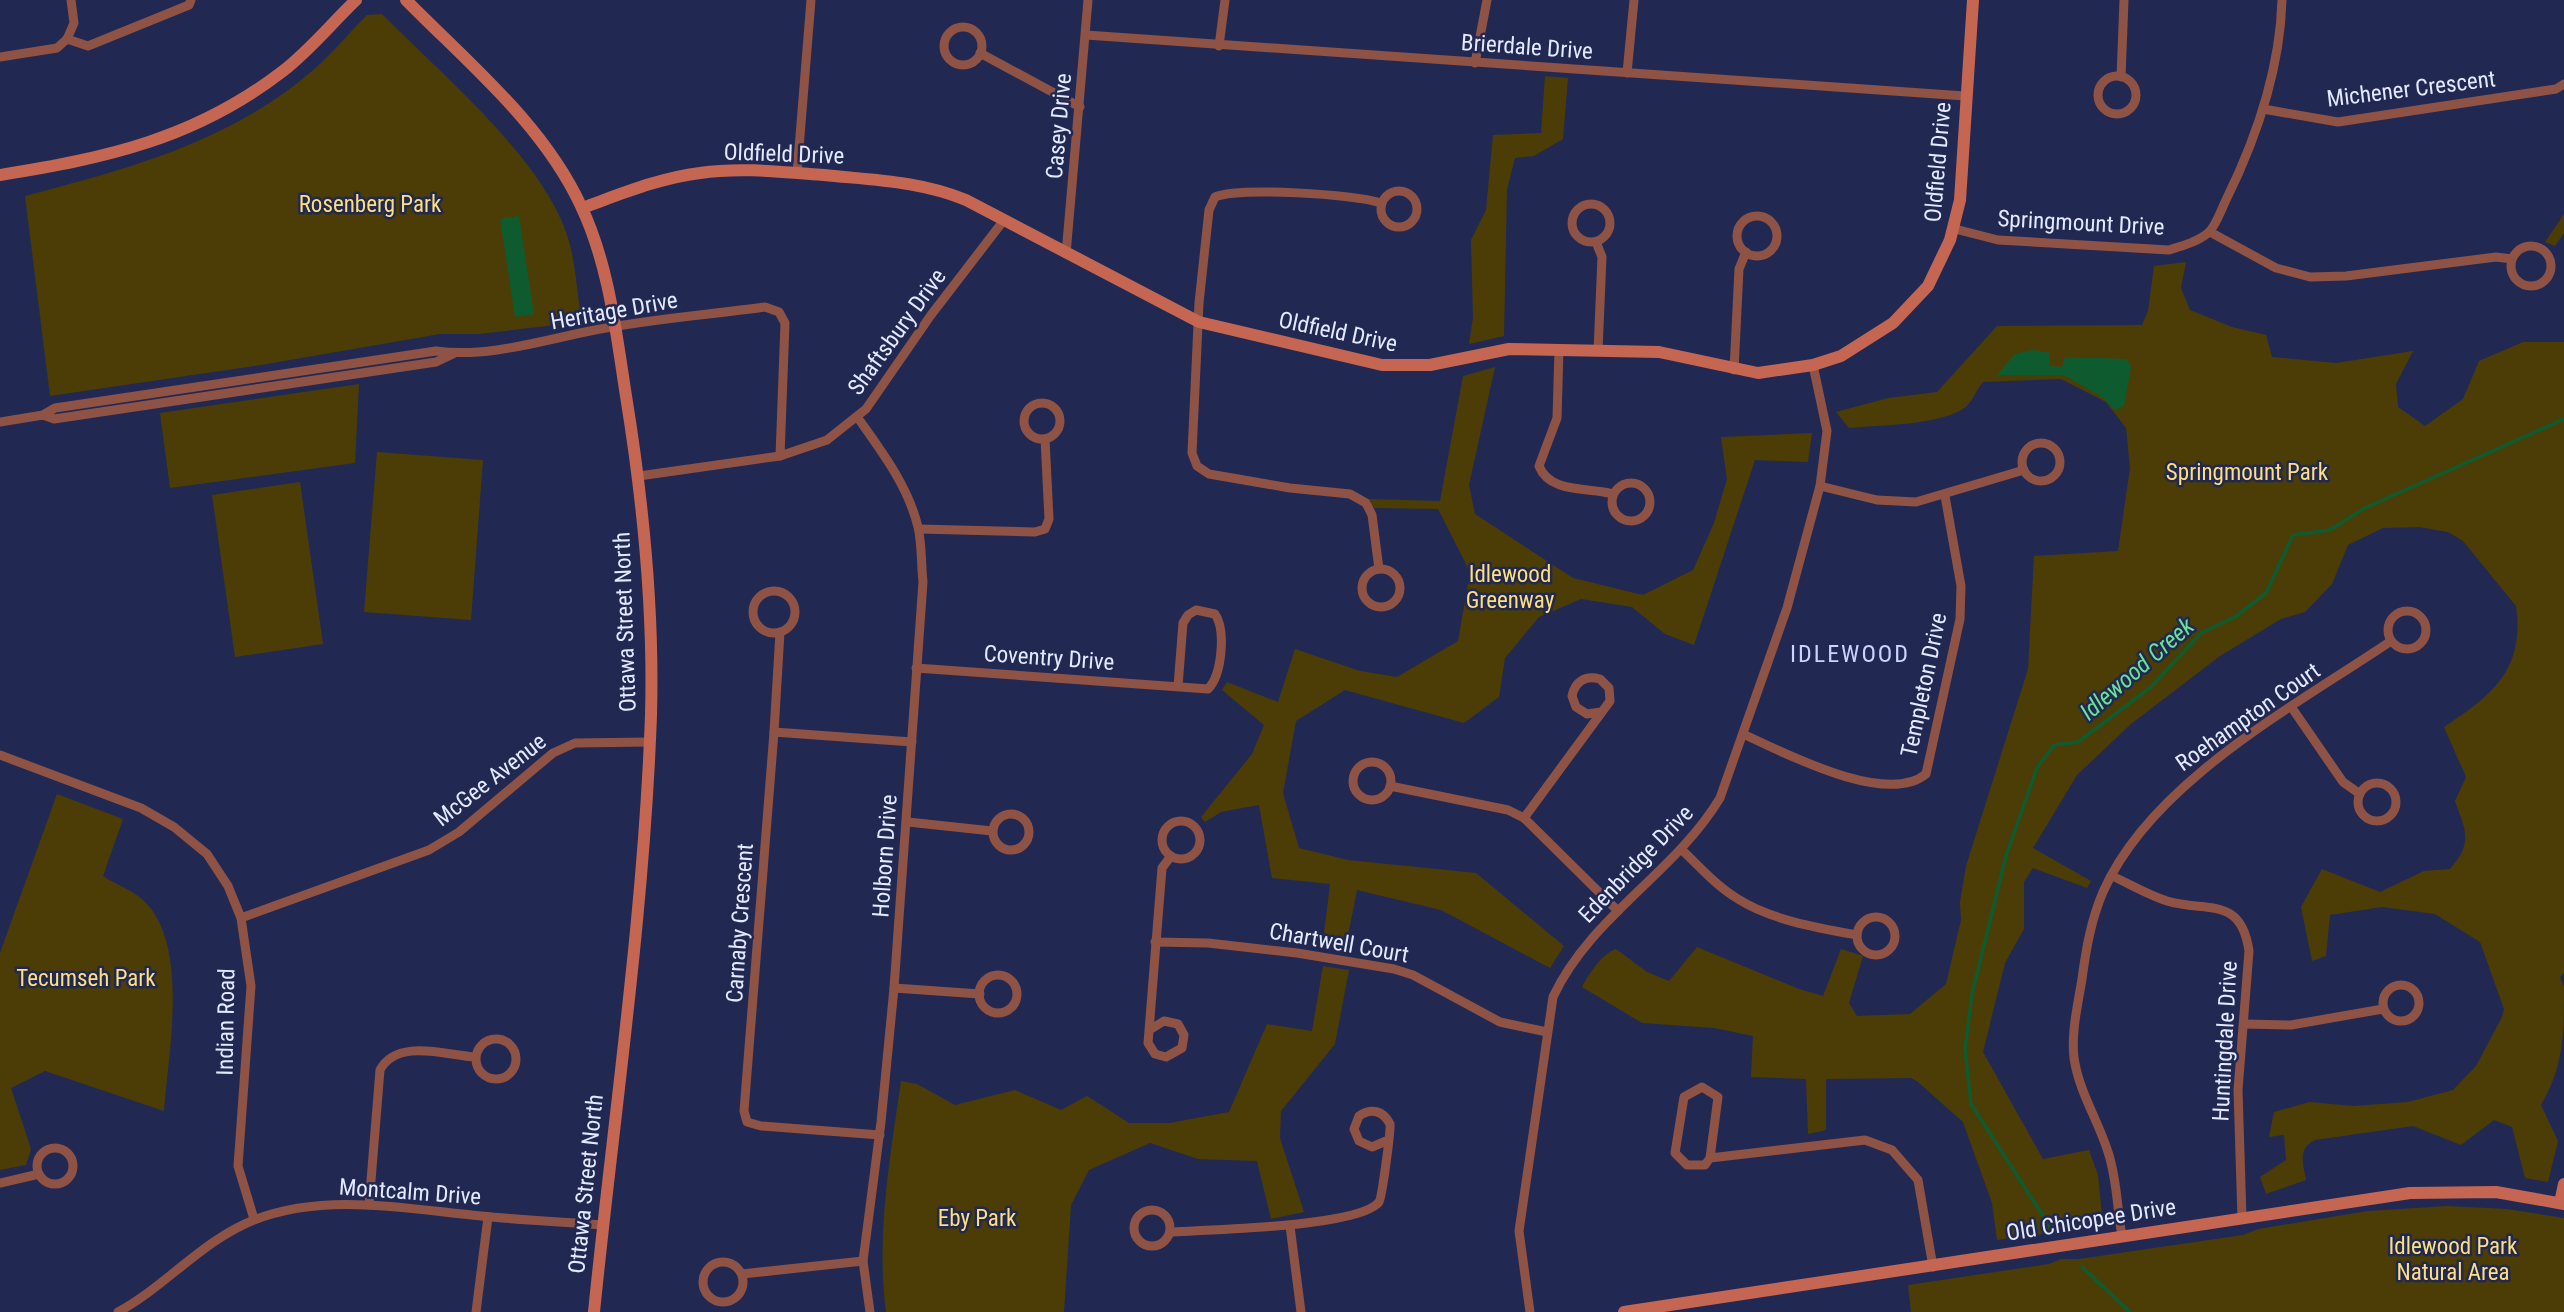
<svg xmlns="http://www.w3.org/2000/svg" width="2564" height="1312" viewBox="0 0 2564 1312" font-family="'Roboto Condensed',sans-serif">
<rect width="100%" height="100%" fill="#212952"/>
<g fill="#4c3d07">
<path d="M382,14c57,58 162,145 186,224 8,26 9,57 14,84l-103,12h-39l-179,31 -211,31 -25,-200c103,-27 202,-53 286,-124 20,-17 37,-38 56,-57z"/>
<path d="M1545,76l23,2 -5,61 -29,17 -19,2 -8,31 -3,147 -35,8 4,-27 -2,-77 15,-30 7,-75 48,-2z"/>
<path d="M2564,214v19l-9,13 -10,-4z"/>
<path d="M2186,262l-5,26 9,22 42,17 34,8 6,22 64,6 77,-12 -17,33 2,23 27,19 38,-27 16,-38 44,-19h41v631l-4,4 4,10c0,46 0,79 -23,118l17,36 -10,41 -23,-4 -13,-51 -18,-7 -33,25 -48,-19 -98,14c-18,9 -12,23 -9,40l-40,14 -6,-17 26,-17 -2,-25 -15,2 5,-25 36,-10 43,4 55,-4 45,-12 23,-24 26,-49 2,-8 -24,-67 -45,-28 -53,-7 -52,8 -4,41 -14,5 -11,-54 21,-38 58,23 44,-21 26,-2c23,-26 16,-38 5,-68l11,-24 -22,-50c48,-32 81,-57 72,-121l-53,-65 -15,-9 -29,-5 -36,1 -35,17 -16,39 -27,28 -24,7 -61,37 -89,68 -54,51 -44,73 58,33 -4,7 -54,-20 -9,14v47l-19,34 -22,89 60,107 46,-9 9,25 5,51 -106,14 -5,-37 -29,-81 -45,-40 -7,-4 -85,1v51l-18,4 -2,-55 -55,-2 2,-41 -39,-8 -72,-5 -60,-36c8,-15 20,-33 34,-38l31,23 22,9 28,-34 102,42 24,7 18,-47 22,7 -14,47 8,13 53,-2 36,-30 15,-64 -1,-18 6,-36 62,-197 6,-113 84,-5 12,-83 -4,-40 -20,-26 -45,-23 -78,3c-7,8 -11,21 -20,27 -26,16 -82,16 -114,19l-13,-16 52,-14 49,-6 60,-66 145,-1 6,-14 6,-45z"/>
<path d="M1495,367l-26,118 6,29 98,64 70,17 50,-25 21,-47 13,-44 -6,-42 91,-4 -4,29 -53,-2 -61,185 -29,-11 -33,-27 -51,-8 -42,18 -34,41 -6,39 -35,26 -119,-33 -49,31 -13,72 16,55 49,12 128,13 88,73 -14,22 -109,-58 -84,-20 -11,56 -23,-4 7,-58 -58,-6 -13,-73 -38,7 -16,10 -4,-5 51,-63 12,-29 -42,-35 5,-8 51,20 17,-53 65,22 37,6 61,-36 12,-69 -32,-63 -64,-1 -5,-9 71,2 23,-125z"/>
<path d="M359,384l-4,79 -185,25 -10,-75z"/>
<path d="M377,452l106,8 -12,160 -107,-8z"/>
<path d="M300,482l23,162 -88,13 -23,-162z"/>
<path d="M57,794l66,25 -20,57c12,8 31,15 41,25 46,44 24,153 20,210l-119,-40 -34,17 20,61 -5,16 -26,5v-217z"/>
<path d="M1323,966l26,4 -14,74 -54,67 -1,27 24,74 -33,7 -14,-58 -59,-2 -48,-16 -61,27 -18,35 -7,107h-178c-10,-77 4,-154 15,-231l16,3 38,21 60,-15 46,20 26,-14 42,27h41l59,-11 38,-88 45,7z"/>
<path d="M2447,1206l60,3 57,9v94h-653l-3,-27 141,-21 12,-5h18l164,-24 15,-6 110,-18z"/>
</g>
<g fill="#0f5b30">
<path d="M519,216l15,98 -19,3 -15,-98z"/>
<path d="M2032,350l18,3v13l12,1 3,-10 62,2 4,9 -7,38 -9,4 -12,-12 -39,-23h-67l18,-21z"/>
</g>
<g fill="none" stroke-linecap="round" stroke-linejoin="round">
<g stroke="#0f5b30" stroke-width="3.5">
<path d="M2049,1225l-78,-121 -6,-55 7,-55 34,-138 31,-88 17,-23 24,-3 73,-55 50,-54 34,-16 31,-24 27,-58 37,-5 35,-22 199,-89"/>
<path d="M2082,1267l48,45"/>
</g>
<g stroke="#8f5346" stroke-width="9">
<circle cx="963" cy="46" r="19"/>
<path d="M1086,35l879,61"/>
<path d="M67,39l21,7 101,-41 2,-5"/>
<path d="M67,39l7,-16 -3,-23"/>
<path d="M1219,46l6,-46"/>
<path d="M980,53l100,54"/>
<path d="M0,57l57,-9 10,-9"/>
<path d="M1475,63l12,-63"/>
<path d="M1627,73l7,-73"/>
<circle cx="2117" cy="95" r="19"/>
<path d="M2121,77l3,-77"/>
<path d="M2263,109l75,13 218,-33 8,-5"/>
<path d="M797,173l14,-173"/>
<circle cx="1399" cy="209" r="18"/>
<circle cx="1591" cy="223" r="19"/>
<circle cx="1757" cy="236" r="20"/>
<path d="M1955,229l43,11 171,10c13,-4 28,-8 39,-17 8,-7 13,-23 18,-33 30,-61 54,-131 56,-200"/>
<path d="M2210,232l66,36 34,9 36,-1 150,-19 16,2"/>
<path d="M1596,242l6,15 -4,94"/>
<circle cx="2531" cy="266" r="20"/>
<path d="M1066,254l22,-254"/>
<path d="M1559,349l-2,69 -18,48c11,28 50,21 74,28"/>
<path d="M1734,370l5,-101 7,-17"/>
<circle cx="1042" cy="421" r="18"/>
<path d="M43,415l11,4 382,-57 17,-8"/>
<path d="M858,418c24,34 50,68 60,109 4,17 3,37 5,55l-29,406 -13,134 -18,139 7,51"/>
<path d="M0,422l43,-7 12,-7 381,-57c51,7 104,-10 154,-20 57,-12 117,-16 175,-24l14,5 6,11 -5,133"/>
<circle cx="2041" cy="462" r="19"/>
<path d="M639,476l141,-20 47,-16 39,-31 65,-94 73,-95"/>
<circle cx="1631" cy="502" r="19"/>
<path d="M1820,486l57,14 39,2 108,-32"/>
<path d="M919,529l116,3 10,-3 4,-10 -4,-80"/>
<path d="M1379,569l-7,-54 -6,-12 -16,-9 -60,-6 -81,-14 -12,-8 -5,-13 7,-150 10,-93 6,-13c24,-10 140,-3 166,6"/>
<circle cx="1381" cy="588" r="19"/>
<circle cx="774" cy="612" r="21"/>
<circle cx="2407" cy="630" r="19"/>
<path d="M916,668l292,21c14,-14 18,-59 7,-75l-19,-4 -8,5 -5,8 -5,63"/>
<path d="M2292,708l51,74 17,12"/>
<path d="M774,732l6,-100"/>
<path d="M1743,734c40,18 143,73 183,40l34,-155 1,-33 -16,-90"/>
<path d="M0,755l141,53 33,19 33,27 21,32 13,32 10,68 -13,180 16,53"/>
<circle cx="1372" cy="781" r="19"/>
<circle cx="2377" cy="802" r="19"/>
<path d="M1390,786l118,24 16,8 94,93"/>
<circle cx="1011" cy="832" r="18"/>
<path d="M1524,818l86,-117 -1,-13 -9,-9c-14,-4 -25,2 -28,17l4,11 11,7 14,-2"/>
<circle cx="1181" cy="840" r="19"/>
<path d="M908,822l84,9"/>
<path d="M1681,849c18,17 35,37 57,50 33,21 80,29 119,36"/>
<path d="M2112,876c18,8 36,19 55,25 40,12 74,-6 82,50l-11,139 4,128"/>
<circle cx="1876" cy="936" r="19"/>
<path d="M241,918l188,-68 30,-18 94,-79 22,-10 74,-1"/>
<path d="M1155,942l53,1 89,10 97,16 19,6 87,47 47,10"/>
<circle cx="998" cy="994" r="19"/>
<circle cx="2401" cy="1003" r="18"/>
<path d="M894,988l86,6"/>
<path d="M2245,1024l46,1 92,-16"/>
<path d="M1151,1029l13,-8 14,3 6,11 -2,13 -16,9 -11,-3 -7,-11 14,-175 9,-12"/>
<circle cx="496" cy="1059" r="20"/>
<path d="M880,1135l-119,-9 -14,-4 -3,-11 30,-379 138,10"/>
<circle cx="55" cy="1166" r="18"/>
<path d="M1710,1158l8,-61 -16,-10 -18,10 -9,56 12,12h18l5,-7 155,-18 27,10 26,30 15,87"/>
<path d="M0,1183l39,-9"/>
<path d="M369,1205l11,-135c17,-32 65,-15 95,-13"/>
<circle cx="1152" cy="1228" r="18"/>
<path d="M1290,1226l11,86"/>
<path d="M1170,1232c36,-2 190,-5 209,-30 3,-4 12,-73 11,-78 -7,-14 -19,-16 -31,-8l-5,13 5,12 13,6 14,-6"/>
<path d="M2122,1236c-5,-27 -5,-58 -14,-84 -10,-32 -29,-60 -34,-94 -3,-26 4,-54 8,-79 4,-30 9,-59 21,-87 48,-110 192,-186 288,-251"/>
<circle cx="723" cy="1282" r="20"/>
<path d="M742,1274l121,-13"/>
<path d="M118,1312c48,-26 85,-72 136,-92 71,-28 153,-11 227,-4 40,4 81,6 122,9"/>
<path d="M476,1312l12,-95"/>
<path d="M1530,1312l-11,-81 34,-234c37,-80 122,-124 167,-199l67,-190 33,-122 7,-55 -14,-66"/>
</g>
<g stroke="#c56652" stroke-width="12">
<path d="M406,0c63,64 137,124 175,206 28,59 35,126 45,190 17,105 28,212 25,319 -7,200 -37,398 -57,597"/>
<path d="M0,175c106,-17 195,-36 283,-104 26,-20 49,-48 73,-71"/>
<path d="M582,208c39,-14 77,-30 118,-35 40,-6 84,-1 124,2 49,5 96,6 142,25l233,122 183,43h48l79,-16 150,3 99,21 55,-8 28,-9 52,-33 35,-37 22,-46 10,-40 13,-200"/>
<path d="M2560,1203l4,-19"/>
<path d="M1624,1312l786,-119 86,-1 68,12"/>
</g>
</g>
<g text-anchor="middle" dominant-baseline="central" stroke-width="5" stroke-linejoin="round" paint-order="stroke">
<g font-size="23" fill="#e3e9fe" stroke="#212952">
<text transform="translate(1527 47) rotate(4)">Brierdale Drive</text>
<text transform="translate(2411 89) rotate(-7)">Michener Crescent</text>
<text transform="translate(1059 126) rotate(-85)">Casey Drive</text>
<text transform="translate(784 154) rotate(2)">Oldfield Drive</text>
<text transform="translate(1938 162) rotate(-85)">Oldfield Drive</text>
<text transform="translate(2081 223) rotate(3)">Springmount Drive</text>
<text transform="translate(614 311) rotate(-10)">Heritage Drive</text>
<text transform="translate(897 332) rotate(-54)">Shaftsbury Drive</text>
<text transform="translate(1338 332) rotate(12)">Oldfield Drive</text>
<text transform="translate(625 622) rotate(-92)">Ottawa Street North</text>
<text transform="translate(1049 658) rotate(4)">Coventry Drive</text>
<text transform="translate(1924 685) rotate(-78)">Templeton Drive</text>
<text transform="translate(2248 717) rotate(-35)">Roehampton Court</text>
<text transform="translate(490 780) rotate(-38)">McGee Avenue</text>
<text transform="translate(885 856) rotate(-86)">Holborn Drive</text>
<text transform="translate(1636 864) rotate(-46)">Edenbridge Drive</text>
<text transform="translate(740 923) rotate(-86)">Carnaby Crescent</text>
<text transform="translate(1339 943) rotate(10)">Chartwell Court</text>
<text transform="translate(226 1022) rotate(-89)">Indian Road</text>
<text transform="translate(2225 1041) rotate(-87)">Huntingdale Drive</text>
<text transform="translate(586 1184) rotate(-84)">Ottawa Street North</text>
<text transform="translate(410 1192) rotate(4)">Montcalm Drive</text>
<text transform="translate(2091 1220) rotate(-9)">Old Chicopee Drive</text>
</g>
<g font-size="23" fill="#fedf7c" stroke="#212952">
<text x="370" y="204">Rosenberg Park</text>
<text x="2247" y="472">Springmount Park</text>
<text x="1510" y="574">Idlewood<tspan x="1510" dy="26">Greenway</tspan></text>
<text x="86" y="978">Tecumseh Park</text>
<text x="977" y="1218">Eby Park</text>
<text x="2453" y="1246">Idlewood Park<tspan x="2453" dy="26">Natural Area</tspan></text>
</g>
<g font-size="24" letter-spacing="2" fill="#c9d5ff" stroke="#212952">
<text x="1850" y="654">IDLEWOOD</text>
</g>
<g font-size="24" font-style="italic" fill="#6be294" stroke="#212952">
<text transform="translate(2137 669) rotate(-41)">Idlewood Creek</text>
</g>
</g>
</svg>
